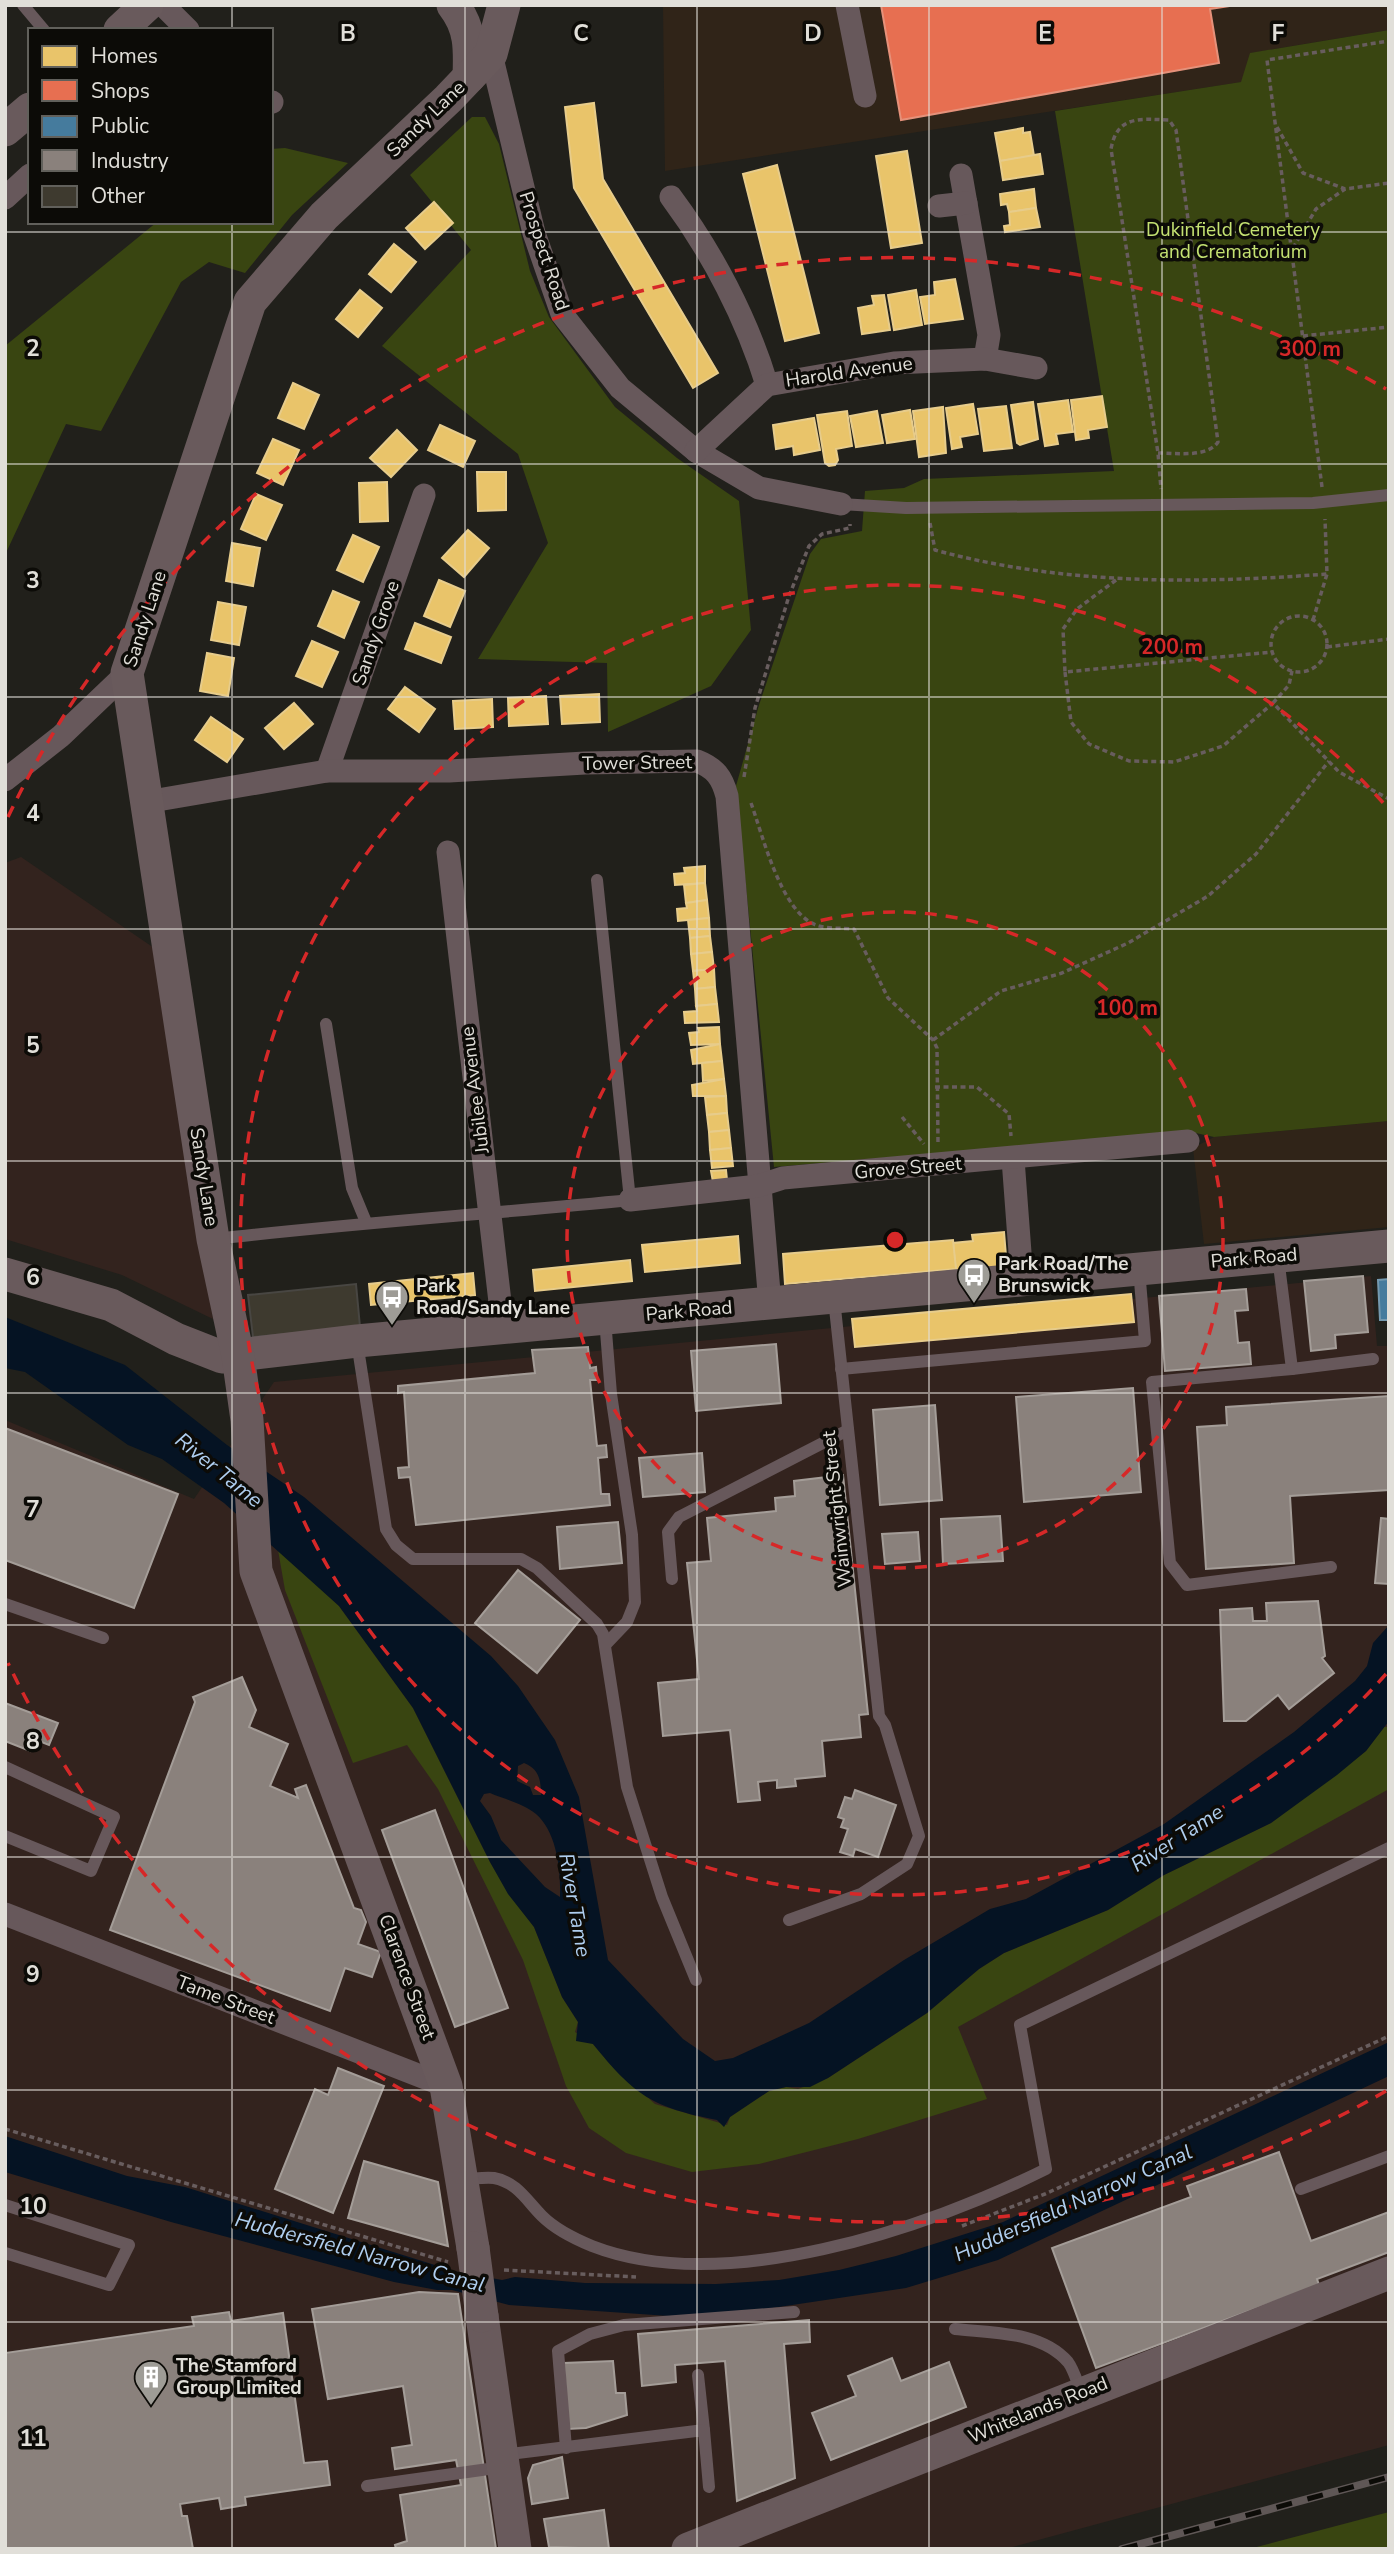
<svg xmlns="http://www.w3.org/2000/svg" width="1394" height="2554" viewBox="0 0 1394 2554" font-family="'Nunito Sans',sans-serif">
<rect width="100%" height="100%" fill="#21201b"/>
<g fill="#302418">
<path d="M663,5h726v25l-138,23 -9,29 -577,89z"/>
<path d="M1389,1121v106l-185,17 -11,-96 21,-11z"/>
</g>
<g fill="#33231e">
<path d="M21,857l133,91 59,371 -91,-44 -117,-36v-376z"/>
<path d="M1371,1276l6,70h12v1099l-384,104h-1000v-1129l189,79 80,-117z"/>
</g>
<g fill="#394511">
<path d="M1389,30v1091l-175,16 -23,-5 -417,35 -38,-381 23,-81 51,-151 11,-15 41,-8 3,-40 39,-3 20,-9 190,-8 -59,-360 186,-29 9,-29z"/>
<path d="M472,117h13l14,27 31,127 19,46 66,90 62,51 62,43 12,129 -40,56 -103,46 -1,-69 -129,-4 70,-116 -30,-89 -136,-108 89,-96 -61,-75z"/>
<path d="M285,148l63,15 -56,52 -47,58 -36,-11 -28,20 -80,149 -35,-7 -61,131v-209l152,-124h114v-73z"/>
<path d="M278,1550l61,56 74,102 77,154 19,32 25,33 28,70 16,25 -3,10 18,12 18,21 44,39 72,21 3,-8 39,-26 17,-4 12,2 30,-11 99,-65 52,-44 25,-16 104,-43 56,-35 107,-52 95,-72 18,-24h5v62l-431,238 29,72 -129,40 -99,25 -67,8 -66,-19 -37,-25 -23,-42 -43,-126 -85,-171 -31,-44 -54,18 -68,-173z"/>
<path d="M1389,2512v37h-140z"/>
</g>
<g fill="#051323" fill-rule="evenodd">
<path d="M5,1317l120,48 102,80 77,52 187,159 27,30 37,54 24,57 29,163 75,79 32,22 18,-3 76,-35 95,-63 86,-51 36,-10 138,-75 130,-92 61,-51 12,-15 6,-23 16,-18v96l-23,30 -29,24 -66,48 -107,52 -56,35 -104,43 -25,16 -52,44 -99,65 -18,9h-24l-17,4 -39,26 -6,10 -7,-7c-65,-13 -82,-24 -124,-76l-17,-3 2,-19 -16,-25 -28,-70 -26,-33 -18,-32 -77,-154 -74,-102 -115,-103 -62,-44 -34,-14 -103,-73 -20,-4zM524,1763c15,6 17,17 17,32h-8l-3,-8 -13,-6 1,-15zM490,1793c14,6 34,11 46,21 21,18 25,57 24,83l-15,-10 -44,-47 -10,-24 -11,-15 4,-7z"/>
<path d="M1389,2042v34l-391,184 -92,28 -174,26 -63,2 -160,-11 -57,-15h-15l-43,-8 -223,-60 -166,-50v-36l122,40 58,11 269,84 48,9 13,-3 70,6 131,1 63,-4 60,-10 57,-14 107,-34z"/>
</g>
<g fill="#e9c46a" stroke="#e7cc8b" stroke-width="2">
<path d="M594,103l9,76 115,194 -25,15 -119,-200 -9,-81z"/>
<path d="M1023,128v5l7,-1 4,24 -34,5 -5,-28z"/>
<path d="M907,151l15,92 -31,5 -15,-92z"/>
<path d="M1040,154l3,20 -40,6 -3,-19z"/>
<path d="M777,165l42,168 -34,8 -42,-167z"/>
<path d="M1034,189l2,19 -27,4 -2,-8 -6,1 -1,-11z"/>
<path d="M434,202l19,21 -28,26 -19,-21z"/>
<path d="M1036,208l4,19 -35,5 -1,-6 6,-1 -1,-13z"/>
<path d="M394,244l22,18 -25,30 -22,-18z"/>
<path d="M955,279l8,40 -38,5 -5,-27 15,-2 -1,-13z"/>
<path d="M360,290l22,18 -24,29 -22,-18z"/>
<path d="M916,290l6,35 -28,5 -6,-35z"/>
<path d="M884,295l6,35 -28,4 -4,-26 16,-3 -2,-9z"/>
<path d="M293,383l26,12 -15,34 -26,-11z"/>
<path d="M1102,396l5,31 -19,3 1,8 -13,2 -5,-40z"/>
<path d="M1068,400l5,32 -17,2 2,10 -13,2 -7,-42z"/>
<path d="M1033,402l5,37 -18,6 -3,-2 -6,-38z"/>
<path d="M973,404l5,30 -18,3 2,10 -10,2 -6,-41z"/>
<path d="M1006,406l6,42 -28,3 -6,-42z"/>
<path d="M943,407l3,46 -27,4 -6,-46z"/>
<path d="M910,410l5,29 -28,4 -5,-28z"/>
<path d="M847,411l5,35 -16,3 2,11 -3,5 -6,1 -4,-3 -8,-48z"/>
<path d="M877,411l6,32 -27,4 -6,-31z"/>
<path d="M814,418l6,32 -26,5 -1,-9 -17,3 -3,-24z"/>
<path d="M440,425l35,16 -12,26 -35,-17z"/>
<path d="M397,430l20,20 -26,27 -21,-19z"/>
<path d="M273,439l26,11 -16,35 -26,-12z"/>
<path d="M477,472h29v38l-28,1z"/>
<path d="M387,482l1,39 -28,1 -1,-39z"/>
<path d="M256,494l26,11 -16,35 -25,-11z"/>
<path d="M468,530l21,18 -25,29 -22,-19z"/>
<path d="M353,535l26,12 -16,35 -26,-12z"/>
<path d="M232,543l28,5 -7,38 -27,-5z"/>
<path d="M439,580l26,11 -15,36 -26,-11z"/>
<path d="M333,591l26,11 -15,36 -26,-12z"/>
<path d="M218,602l28,5 -7,38 -28,-5z"/>
<path d="M415,623l36,14 -10,26 -36,-14z"/>
<path d="M312,641l26,11 -16,35 -26,-11z"/>
<path d="M207,653l27,5 -6,38 -28,-5z"/>
<path d="M405,687l30,22 -16,23 -31,-23z"/>
<path d="M599,694l1,28 -38,2 -2,-28z"/>
<path d="M546,696l2,28 -39,2 -1,-28z"/>
<path d="M492,699l1,28 -38,2 -2,-28z"/>
<path d="M294,703l19,21 -29,25 -19,-21z"/>
<path d="M211,717l32,22 -16,23 -32,-22z"/>
<path d="M705,866v17l-30,2 -1,-11 11,-1 -1,-5z"/>
<path d="M705,883l2,17 -21,3 -2,-18z"/>
<path d="M707,900l2,18 -31,3 -1,-12 10,-1 -1,-5z"/>
<path d="M709,918l1,18 -20,2 -2,-18z"/>
<path d="M710,936l2,16 -21,2 -1,-16z"/>
<path d="M712,952l2,17 -21,2 -2,-17z"/>
<path d="M714,969l1,18 -20,2 -2,-18z"/>
<path d="M715,987l2,17 -21,2 -1,-17z"/>
<path d="M717,1004l2,18 -34,1 -1,-11 13,-1 -1,-5z"/>
<path d="M719,1027l1,17 -29,1 -2,-12 10,-1 -1,-4z"/>
<path d="M720,1044l2,17 -29,3 -2,-14z"/>
<path d="M722,1061l2,18 -21,2 -1,-18z"/>
<path d="M724,1079l2,17h-33l-1,-11z"/>
<path d="M726,1096l1,17 -20,2 -2,-18z"/>
<path d="M727,1113l2,17 -20,2 -2,-17z"/>
<path d="M729,1130l2,18 -21,2 -1,-18z"/>
<path d="M731,1148l2,18 -21,2 -2,-18z"/>
<path d="M726,1170l1,10 -14,2 -2,-11z"/>
<path d="M1004,1232l3,36 -51,4 -3,-29 20,-2 -1,-6z"/>
<path d="M738,1236l2,27 -95,9 -3,-27z"/>
<path d="M953,1240l3,29 -171,15 -2,-30z"/>
<path d="M630,1260l2,21 -97,10 -2,-21z"/>
<path d="M473,1273l2,22 -104,10 -2,-21z"/>
<path d="M1131,1294l3,28 -279,25 -3,-28z"/>
</g>
<path fill="#e76f51" stroke="#e5917a" stroke-width="2" d="M881,5h355l-26,4 9,54 -318,57z"/>
<path fill="#457b9d" stroke="#7499af" stroke-width="2" d="M1389,1279v41h-9l-2,-40z"/>
<g fill="#8a817c" stroke="#a49d98" stroke-width="2">
<path d="M1363,1276l5,56 -33,3 1,13 -25,3 -7,-70z"/>
<path d="M1246,1289l2,21 -13,1 3,32 11,-1 2,22 -86,7 -6,-75z"/>
<path d="M776,1344l5,59 -85,8 -5,-60z"/>
<path d="M588,1347l2,21 6,-1 1,13h-7l7,66 9,-1 1,12 -9,1 3,36h8l1,11 -194,20 -6,-48 -11,1 -1,-10 11,-1 -5,-75 -6,1v-7l137,-13 -3,-23z"/>
<path d="M1133,1388l8,104 -117,10 -8,-105z"/>
<path d="M1389,1396v94l-99,6 4,67 -88,6 -9,-142 30,-2 -1,-18z"/>
<path d="M935,1405l7,95 -62,5 -7,-95z"/>
<path d="M5,1428l173,66 -44,114 -129,-48z"/>
<path d="M702,1453l3,39 -62,5 -4,-39z"/>
<path d="M843,1475l25,239 -9,1 2,22 -39,4 3,35 -30,3 1,7 -19,2v-8l-19,2 2,18 -22,2 -8,-72 -67,6 -5,-53 41,-4 -12,-116 24,-2 -4,-43 69,-7 -1,-13 20,-2 -1,-15z"/>
<path d="M1000,1516l3,45 -60,3 -2,-45z"/>
<path d="M1381,1518l8,1v65l-14,-1z"/>
<path d="M618,1522l4,41 -62,6 -3,-42z"/>
<path d="M918,1532l2,29 -35,3 -3,-30z"/>
<path d="M518,1570l62,50 -43,53 -62,-50z"/>
<path d="M1318,1601l7,55 -3,2 12,15 -45,36 -11,-14 -32,26h-22l-4,-111 32,-2 1,13h14l-1,-18z"/>
<path d="M242,1677l14,33 -7,17 39,17 -18,42 28,12 -3,-9 11,-4 48,123 7,2 5,12 -8,22 23,8 -9,25 -27,-9 -15,43 -220,-81 85,-228 -2,-5z"/>
<path d="M5,1703l53,20 -9,22 -15,-6 -4,12 -25,-10z"/>
<path d="M855,1790l41,15 -18,52 -23,-8 -2,7 -13,-4 8,-23 -7,-2 3,-8 -6,-2 7,-20 7,2z"/>
<path d="M435,1810l73,198 -53,19 -73,-197z"/>
<path d="M338,2068l46,18 -51,127 -58,-24 40,-100 13,6z"/>
<path d="M1279,2152l32,89 78,-29v40l-72,27 2,6 -223,83 -44,-120 139,-51 -4,-11z"/>
<path d="M364,2161l74,21 10,64 -100,-28z"/>
<path d="M419,2292l39,2 38,255h-100l-1,-4 12,-4 -7,-46 61,-10 -5,-25 -61,9 -3,-21 20,-3 -9,-59 -75,13 -16,-90z"/>
<path d="M229,2312l2,9 52,-8 21,150 23,-2 3,24 -85,12 1,8 -25,4 -2,-11 -39,6 2,12h5l6,33h-188v-196l189,-27 -2,-9z"/>
<path d="M809,2320l1,22 -26,2 11,134 -58,23 -12,-140 -50,4 1,17 -34,4 -4,-52z"/>
<path d="M892,2358l9,23 48,-19 17,45 -135,53 -19,-47 44,-17 -8,-20z"/>
<path d="M613,2361l3,32h9l2,22 -41,13 -18,1 -4,-66z"/>
<path d="M562,2457l6,41 -36,6 -4,-26 5,-13z"/>
<path d="M604,2510l5,39 -60,-2 -5,-28z"/>
</g>
<path fill="#3e3a2f" stroke="#484642" stroke-width="2" d="M356,1284l4,43 -107,10 -5,-42z"/>
<g fill="none" stroke-linecap="round" stroke-linejoin="round">
<g stroke="#685d5e" stroke-width="3.5" stroke-dasharray="5 3.5" stroke-linecap="butt">
<path d="M1277,127l26,46 42,16 44,-6"/>
<path d="M1293,248l23,-39 29,-20"/>
<path d="M1303,336l86,-9"/>
<path d="M1158,453c18,0 49,5 60,-11l-42,-312 -7,-10c-29,-1 -52,-5 -58,29l47,304 3,36"/>
<path d="M1322,487l-55,-427 122,-19"/>
<path d="M930,523l5,27c128,35 260,34 392,24"/>
<path d="M1116,580l-39,29 -14,20 2,43 207,-20"/>
<circle cx="1299" cy="644" r="28"/>
<path d="M1313,620l14,-46 -2,-55"/>
<path d="M1327,647l62,-8"/>
<path d="M1065,672l6,50 18,22 40,17 45,1 49,-16 50,-43 66,69 50,27"/>
<path d="M1273,703l16,-18 3,-14"/>
<path d="M744,777l11,-69 34,-112 20,-50 13,-12 28,-6v-4"/>
<path d="M751,803c12,33 30,109 65,122 11,4 27,3 38,4l34,69 45,42 4,8 1,95"/>
<path d="M933,1040l68,-49 61,-18 66,-30 80,-47 48,-42 73,-93"/>
<path d="M935,1087h42l32,27 2,22"/>
<path d="M902,1117l22,27"/>
<path d="M5,2129l443,133"/>
<path d="M962,2226l83,-32 344,-158"/>
<path d="M504,2270l132,7"/>
</g>
<g stroke="#67585b" stroke-width="12">
<path d="M23,5l21,25"/>
<path d="M841,504l65,4 407,-5 76,-8"/>
<path d="M326,1024l26,164 14,34"/>
<path d="M215,1239c138,-16 276,-25 415,-39l-33,-320"/>
<path d="M1278,1257l14,112 -140,13 18,181 17,22 144,-18"/>
<path d="M605,1319l6,75 21,141 3,67 -8,20 -21,22"/>
<path d="M357,1342l29,187 10,16 17,14h108l16,9 60,56 6,10 24,153 35,110 34,83"/>
<path d="M841,1369l304,-28 -6,-72"/>
<path d="M1292,1369l81,-10"/>
<path d="M672,1579l-4,-47 11,-15 169,-87"/>
<path d="M5,1604l98,34"/>
<path d="M5,1767l109,50 -23,54 -86,-35"/>
<path d="M789,1920l72,-26 46,-30 12,-28 -34,-111 -6,-9 -45,-417"/>
<path d="M462,2179c10,0 22,-2 32,-1 23,4 33,23 48,38 13,13 33,23 50,30 131,51 334,-17 454,-77l-26,-144 369,-177"/>
<path d="M1301,2189l88,-33"/>
<path d="M5,2205l124,40 -20,40 -104,-32"/>
<path d="M955,2329c37,4 86,2 113,33 6,8 9,20 13,30"/>
<path d="M698,2375l6,55"/>
<path d="M566,2448l-8,-97 32,-17 34,-9 170,-13"/>
<path d="M502,2455l202,-25 5,57"/>
<path d="M367,2486l136,-19"/>
</g>
<g stroke="#67585b" stroke-width="23">
<path d="M163,5l25,25"/>
<path d="M847,5l18,91"/>
<path d="M491,54l43,179 28,81 58,74 76,63 63,37 82,16"/>
<path d="M271,102h1"/>
<path d="M961,175l28,160 -4,24"/>
<path d="M671,197c41,55 76,122 96,188"/>
<path d="M5,198l25,-23"/>
<path d="M939,206l27,-3"/>
<path d="M696,451l71,-66 127,-22 91,-4 51,9"/>
<path d="M327,771l97,-276"/>
<path d="M5,780l56,-44 66,-63"/>
<path d="M146,802l181,-31h122l136,-8 112,-2c18,7 25,16 30,35l43,508"/>
<path d="M448,852l55,476"/>
<path d="M1013,1159l9,120"/>
<path d="M630,1200l128,-14 25,-8 405,-37"/>
<path d="M5,1914l441,172"/>
</g>
<g stroke="#695a5c" stroke-width="33">
<path d="M453,5c18,23 17,44 16,72"/>
<path d="M120,30l27,-25"/>
<path d="M5,130l25,-21"/>
<path d="M5,1274l106,31 65,34 46,18 135,-16 1032,-95"/>
<path d="M473,2248l-27,-162 -190,-515 -9,-151 -9,-64 -25,-117 -86,-566 123,-371 74,-86 124,-117 43,-45 13,-49"/>
<path d="M482,2316l33,233"/>
<path d="M688,2549l701,-276"/>
</g>
<defs>
<path id="rail" d="M1122,2549l267,-72"/>
</defs>
<use href="#rail" stroke="#5f5756" stroke-width="8"/>
<use href="#rail" stroke="#0c0b07" stroke-width="5" stroke-dasharray="16" stroke-linecap="butt"/>
<path stroke="#695a5c" stroke-width="33" d="M473,2248l9,68"/>
</g>
<path fill="none" stroke="#e1dfd9" stroke-width="2" stroke-opacity="0.55" d="M232,5v25M465,5v2544M697,5v2544M929,5v2544M1162,5v2544M232,222v2327M5,232h1384M5,464h1384M5,697h1384M5,929h1384M5,1161h1384M5,1393h1384M5,1625h1384M5,1857h1384M5,2090h1384M5,2322h1384"/>
<g fill="none" stroke="#d62828" stroke-width="3.5" stroke-dasharray="12 9">
<circle cx="895" cy="1240" r="328"/>
<path d="M1386 1674A655 655 0 1 1 1386 806"/>
<path d="M1386 2091A983 983 0 0 1 8 1663M8 817A983 983 0 0 1 1386 389"/>
</g>
<defs>
<symbol id="bus-pin" viewBox="-11 -11 22 30"><path d="M0 17L-7.5 6A9.5 9.5 0 1 1 7.5 6Z" fill="#9e9c96" stroke="#0c0b07"/><path d="M-5-6H5V4H4V6H2V4H-2V6H-4V4H-5ZM-3.5-4V0h7V-4ZM-3.5 1.2v1.5H-2V1.2ZM2 1.2v1.5H3.5V1.2Z" fill="#fff"/></symbol>
<symbol id="building-pin" viewBox="-11 -11 22 30"><path d="M0 17L-7.5 6A9.5 9.5 0 1 1 7.5 6Z" fill="#9e9c96" stroke="#0c0b07"/><path d="M-4-6H4V6H1V3H-1V6H-4ZM-2.5-4.3h1.7v1.8h-1.7ZM.8-4.3h1.7v1.8H.8ZM-2.5-1h1.7V.8h-1.7ZM.8-1h1.7V.8H.8Z" fill="#fff"/></symbol>
</defs>
<g fill-rule="evenodd">
<use href="#bus-pin" x="955" y="1256" width="38" height="52"/>
<use href="#bus-pin" x="373" y="1278" width="38" height="52"/>
<use href="#building-pin" x="132" y="2358" width="38" height="52"/>
</g>
<g text-anchor="middle" dominant-baseline="central" stroke-width="7" stroke-linejoin="round" paint-order="stroke">
<g font-size="19" fill="#e1dfd9" stroke="#0c0b07">
<text transform="translate(426 119) rotate(-44)">Sandy Lane</text>
<text transform="translate(544 251) rotate(72)">Prospect Road</text>
<text transform="translate(849 372) rotate(-8)">Harold Avenue</text>
<text transform="translate(145 619) rotate(-72)">Sandy Lane</text>
<text transform="translate(376 633) rotate(-71)">Sandy Grove</text>
<text transform="translate(637 763) rotate(-1)">Tower Street</text>
<text transform="translate(475 1090) rotate(-97)">Jubilee Avenue</text>
<text transform="translate(908 1168) rotate(-5)">Grove Street</text>
<text transform="translate(204 1177) rotate(81)">Sandy Lane</text>
<text transform="translate(1254 1258) rotate(-5)">Park Road</text>
<text transform="translate(689 1311) rotate(-5)">Park Road</text>
<text transform="translate(837 1509) rotate(-96)">Wainwright Street</text>
<text transform="translate(407 1977) rotate(70)">Clarence Street</text>
<text transform="translate(226 2000) rotate(21)">Tame Street</text>
<text transform="translate(1038 2410) rotate(-22)">Whitelands Road</text>
</g>
<g font-size="19" fill="#c5e272" stroke="#0c0b07">
<text x="1233" y="230">Dukinfield Cemetery<tspan x="1233" dy="22">and Crematorium</tspan></text>
</g>
<g font-size="19" font-weight="bold" fill="#e1dfd9" stroke="#0c0b07" text-anchor="start">
<text x="998" y="1264">Park Road/The<tspan x="998" dy="22">Brunswick</tspan></text>
<text x="416" y="1286">Park<tspan x="416" dy="22">Road/Sandy Lane</tspan></text>
<text x="176" y="2366">The Stamford<tspan x="176" dy="22">Group Limited</tspan></text>
</g>
<g font-size="21" font-style="italic" fill="#afceef" stroke="#0c0b07">
<text transform="translate(219 1470) rotate(39)">River Tame</text>
<text transform="translate(1177 1838) rotate(-33)">River Tame</text>
<text transform="translate(575 1905) rotate(80)">River Tame</text>
<text transform="translate(1073 2203) rotate(-24)">Huddersfield Narrow Canal</text>
<text transform="translate(360 2252) rotate(15)">Huddersfield Narrow Canal</text>
</g>
</g>
<g font-size="23" text-anchor="middle" font-weight="bold" fill="#e1dfd9" stroke="#0c0b07" stroke-width="7" stroke-linejoin="round" paint-order="stroke">
<text x="348" y="41">B</text>
<text x="581" y="41">C</text>
<text x="813" y="41">D</text>
<text x="1045" y="41">E</text>
<text x="1278" y="41">F</text>
<text x="33" y="356">2</text>
<text x="33" y="588">3</text>
<text x="33" y="821">4</text>
<text x="33" y="1053">5</text>
<text x="33" y="1285">6</text>
<text x="33" y="1517">7</text>
<text x="33" y="1749">8</text>
<text x="33" y="1982">9</text>
<text x="33" y="2214">10</text>
<text x="33" y="2446">11</text>
</g>
<circle cx="895" cy="1240" r="10" fill="#d62828" stroke="#0c0b07" stroke-width="3.5"/>
<g font-size="21" text-anchor="middle" font-weight="bold" fill="#d62828" stroke="#0c0b07" stroke-width="7" stroke-linejoin="round" paint-order="stroke">
<text x="1310" y="356">300 m</text>
<text x="1172" y="654">200 m</text>
<text x="1127" y="1015">100 m</text>
</g>
<rect width="1394" height="2554" fill="none" stroke="#e1dfd9" stroke-width="14"/>
<rect x="28" y="28" width="245" height="196" fill="#0c0b07" stroke="#61605b" stroke-width="2"/>
<rect x="42" y="46" width="35" height="21" fill="#e9c46a" stroke="#61605b" stroke-width="2"/>
<text x="91" y="63" font-size="21" fill="#e1dfd9">Homes</text>
<rect x="42" y="80" width="35" height="21" fill="#e76f51" stroke="#61605b" stroke-width="2"/>
<text x="91" y="98" font-size="21" fill="#e1dfd9">Shops</text>
<rect x="42" y="116" width="35" height="21" fill="#457b9d" stroke="#61605b" stroke-width="2"/>
<text x="91" y="133" font-size="21" fill="#e1dfd9">Public</text>
<rect x="42" y="150" width="35" height="21" fill="#8a817c" stroke="#61605b" stroke-width="2"/>
<text x="91" y="168" font-size="21" fill="#e1dfd9">Industry</text>
<rect x="42" y="186" width="35" height="21" fill="#3e3a2f" stroke="#61605b" stroke-width="2"/>
<text x="91" y="203" font-size="21" fill="#e1dfd9">Other</text>
</svg>
